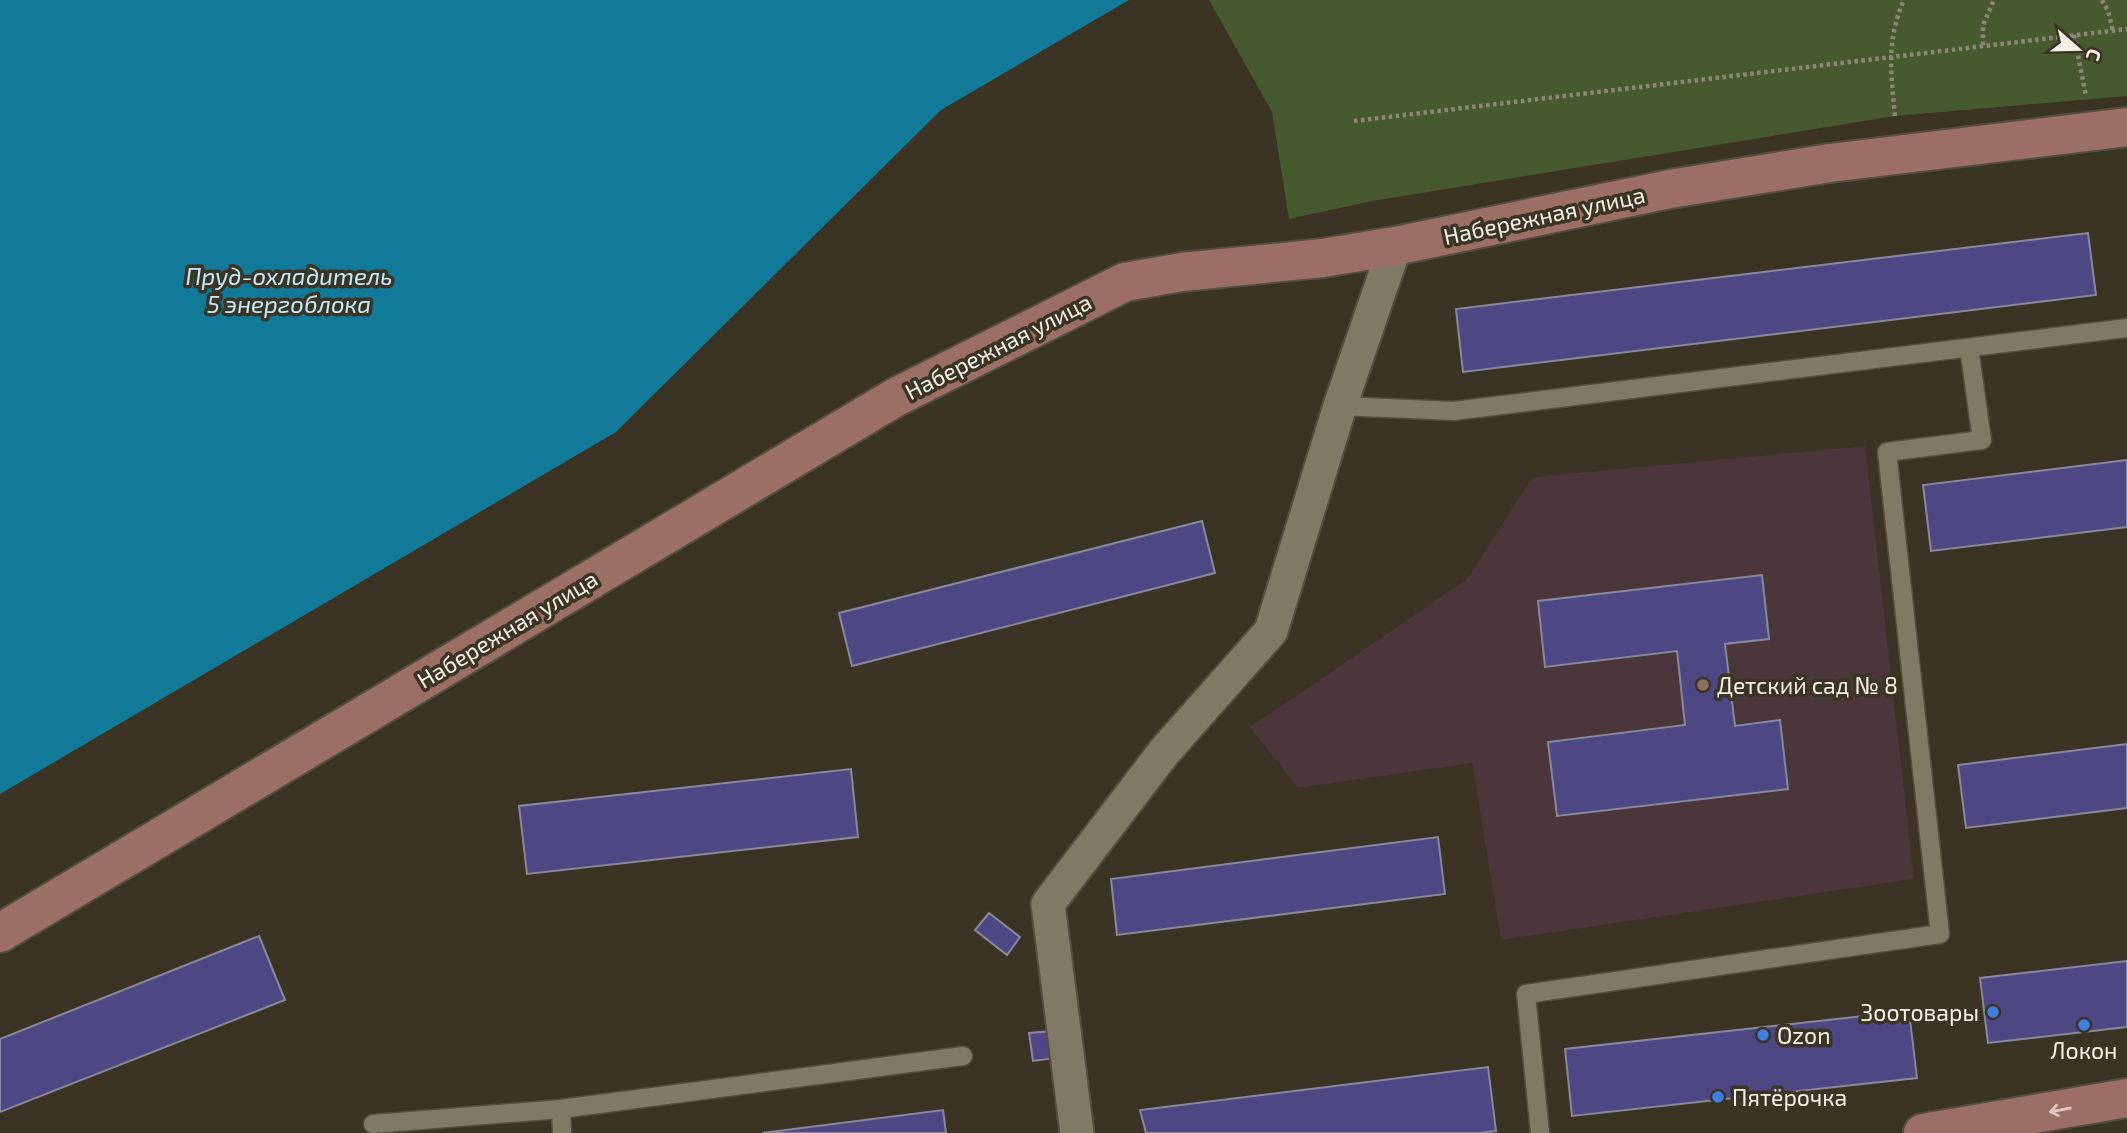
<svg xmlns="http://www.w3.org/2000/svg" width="2127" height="1133" viewBox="0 0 2127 1133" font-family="'Exo 2',sans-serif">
<rect width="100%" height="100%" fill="#3b3323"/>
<path fill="#4a363b" d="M1865,446l49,433 -413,61 -29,-177 -174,25 -48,-61 216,-147 67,-103z"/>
<path fill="#47592f" d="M1209,0h918v96l-232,20 -523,85 -83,18 -17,-107z"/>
<path fill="#117a99" d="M0,0h1129l-188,110 -325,322 -616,362z"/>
<g fill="#4d4884" stroke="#88889b" stroke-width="2">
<path d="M2088,233l8,62 -633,77 -7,-63z"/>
<path d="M2127,460v67l-196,24 -8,-66z"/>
<path d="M1202,521l13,52 -363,93 -13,-53z"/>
<path d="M1762,575l7,64 -44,5 10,82 45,-6 8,69 -231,27 -9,-74 137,-17 -8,-74 -132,16 -7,-66z"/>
<path d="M2127,744v64l-161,20 -8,-63z"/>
<path d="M851,769l7,68 -331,37 -8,-68z"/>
<path d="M1438,837l7,57 -328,41 -6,-56z"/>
<path d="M989,913l31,24 -13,18 -32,-25z"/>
<path d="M259,936l26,64 -285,112v-73z"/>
<path d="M2127,961v66l-139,16 -8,-65z"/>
<path d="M1909,1011l8,67 -345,38 -7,-67z"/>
<path d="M1052,1031l4,27 -23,3 -4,-28z"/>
<path d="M1488,1067l8,64 -17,2h-333l-6,-23z"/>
<path d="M943,1110l3,23h-184z"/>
</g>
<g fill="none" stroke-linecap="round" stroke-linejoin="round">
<defs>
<g id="lane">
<path d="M1340,406l114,5 673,-83"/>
<path d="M561,1109l1,24"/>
<path d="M373,1124l188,-15 402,-53"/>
<path d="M1540,1133l-14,-139 414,-60 -53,-482 95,-12 -13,-92"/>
</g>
<path id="street" d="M1077,1133l-29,-229 116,-152 107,-121 69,-225 55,-160"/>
<g id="secondary">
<path d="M0,933l896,-536 229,-115 57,-10 141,-14 72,-12 275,-57 160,-26 297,-36"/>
<path d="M1923,1133l204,-35"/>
</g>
</defs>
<use href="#lane" stroke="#554e40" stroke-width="21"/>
<use href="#street" stroke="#554e40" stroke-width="37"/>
<use href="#secondary" stroke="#554e40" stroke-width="42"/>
<g stroke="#8c8678" stroke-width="4.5" stroke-dasharray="3.5 3.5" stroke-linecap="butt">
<path d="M2102,0l6,11 5,20"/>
<path d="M2074,35l12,61"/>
<path d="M1983,45v-20l11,-25"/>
<path d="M1895,116c-4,-42 -9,-76 9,-116"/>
<path d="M1354,121l773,-92"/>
</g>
<use href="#lane" stroke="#817966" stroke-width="18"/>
<use href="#street" stroke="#817966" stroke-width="33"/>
<use href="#secondary" stroke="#9c6f66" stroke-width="38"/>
</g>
<defs><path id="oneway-shaft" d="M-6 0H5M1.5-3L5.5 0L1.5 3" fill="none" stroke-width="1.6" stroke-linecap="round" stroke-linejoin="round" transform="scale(1.75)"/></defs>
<use stroke="#dbcac0" href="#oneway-shaft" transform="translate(2060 1110) rotate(170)"/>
<circle fill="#8d6e63" stroke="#3b3323" stroke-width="2.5" cx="1703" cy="685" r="7"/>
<g fill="#3f7fe0" stroke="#3b3323" stroke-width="2.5">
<circle cx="1993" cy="1012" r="7"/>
<circle cx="2084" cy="1025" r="7"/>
<circle cx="1763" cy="1035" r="7"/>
<circle cx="1718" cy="1097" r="7"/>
</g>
<g text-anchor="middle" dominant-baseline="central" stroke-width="7" stroke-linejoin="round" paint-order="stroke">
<g font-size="23" fill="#f6f1e7" stroke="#3b3323">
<text transform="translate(1544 215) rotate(-12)">Набережная улица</text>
<text transform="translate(998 346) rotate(-27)">Набережная улица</text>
<text transform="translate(507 629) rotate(-31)">Набережная улица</text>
</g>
<g font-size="23" fill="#f6f1e7" stroke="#3b3323" text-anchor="start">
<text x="1717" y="685">Детский сад № 8</text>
<text x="1979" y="1012" text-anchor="end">Зоотовары</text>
<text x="1777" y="1035">Ozon</text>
<text x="2084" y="1050" text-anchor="middle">Локон</text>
<text x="1732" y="1097">Пятёрочка</text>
</g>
<g font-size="24" font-style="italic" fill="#c1ecfe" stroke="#3b3323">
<text x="289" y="275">Пруд-охладитель<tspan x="289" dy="28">5 энергоблока</tspan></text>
</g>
</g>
<g transform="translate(2078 49) rotate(110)" stroke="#3b3323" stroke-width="5" paint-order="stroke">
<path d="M0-5L12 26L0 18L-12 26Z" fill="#f6f1e7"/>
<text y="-10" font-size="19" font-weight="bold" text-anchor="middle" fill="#f6f1e7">С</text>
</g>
</svg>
